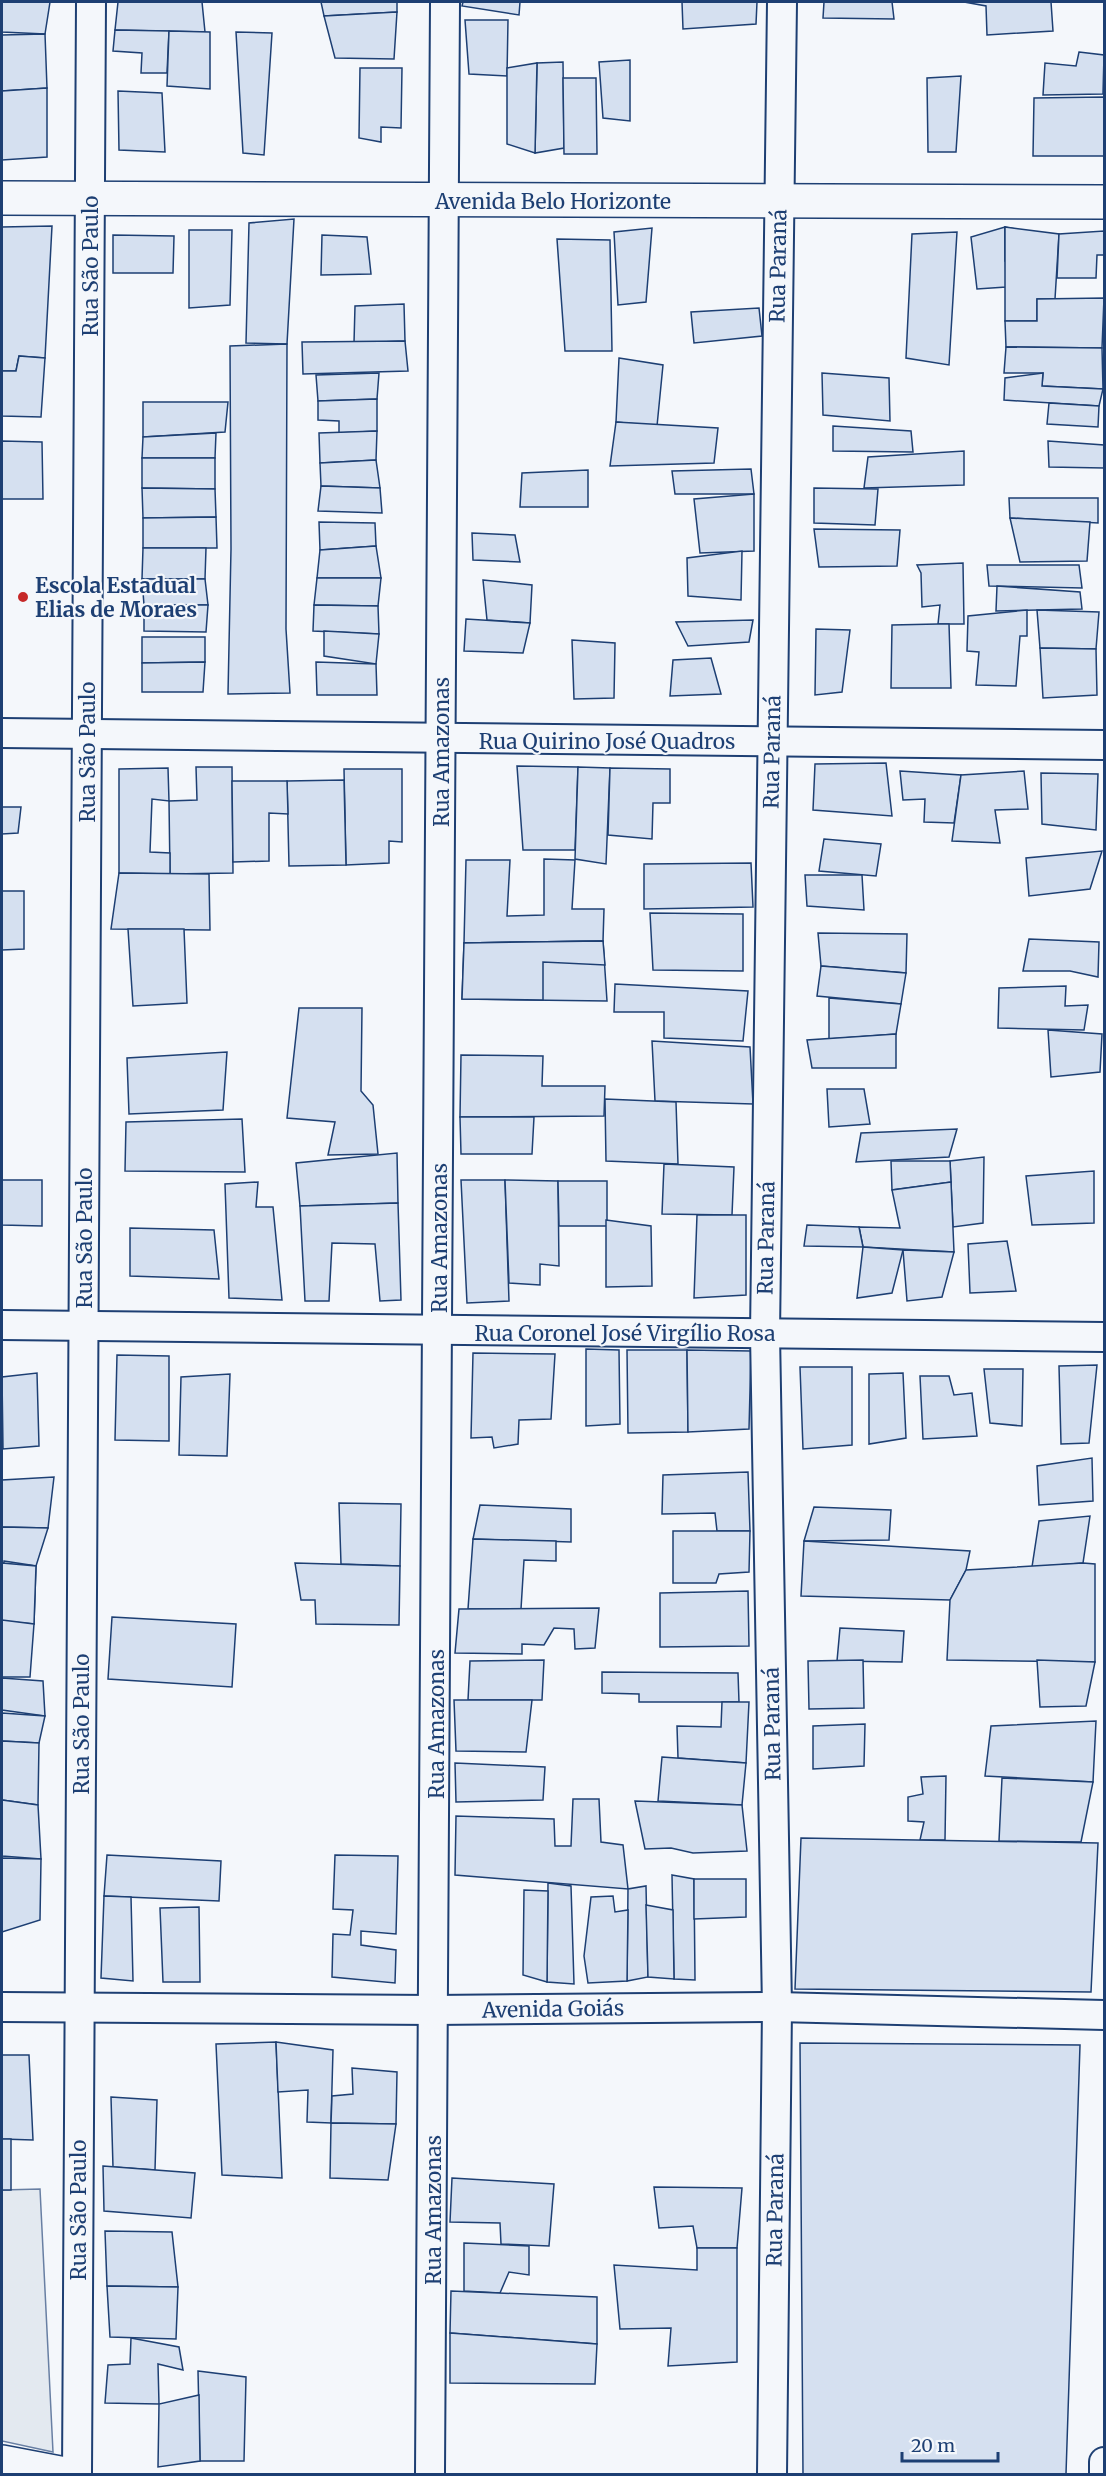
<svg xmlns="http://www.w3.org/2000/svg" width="1106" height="2476" viewBox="0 0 1106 2476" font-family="Merriweather,serif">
<rect width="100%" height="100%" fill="#f4f7fb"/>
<path fill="#e3e9f0" stroke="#687fa3" stroke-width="1.5" d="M40,2189l13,263 -51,-11v-251z"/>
<g fill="#d5e0f0" stroke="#1d3f73" stroke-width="1.5">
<path d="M2,2h48l-5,32 -43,-2z"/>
<path d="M118,2h84l3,30 -90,-2z"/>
<path d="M321,2h76v10l-73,4z"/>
<path d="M463,2h57l-1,13 -57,-9z"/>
<path d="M682,2h75l-1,22 -73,5z"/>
<path d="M824,2h68l2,17 -71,-1z"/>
<path d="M964,2h87l2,29 -66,4 -1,-29z"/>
<path d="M397,12l-3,47 -59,-1 -11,-42z"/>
<path d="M465,20h43l-1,56 -38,-2z"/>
<path d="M115,30l54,1 -2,42h-26l1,-20 -29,-2z"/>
<path d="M169,31l41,1v57l-43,-3z"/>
<path d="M236,32l36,1 -8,122 -21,-2z"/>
<path d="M45,34l2,54 -45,3v-56z"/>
<path d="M1079,52l25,3 -1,39 -60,1 2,-32 31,3z"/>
<path d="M630,60v61l-27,-3 -4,-56z"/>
<path d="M563,62l1,86 -29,5 2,-90z"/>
<path d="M537,63l-2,90 -28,-9v-76z"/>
<path d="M360,68h42l-1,60 -20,-1v15l-22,-4z"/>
<path d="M961,76l-5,76h-28l-1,-74z"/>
<path d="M563,78h33l1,76h-33z"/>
<path d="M47,88v69l-45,3v-69z"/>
<path d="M118,91l44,2 3,59 -46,-2z"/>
<path d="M1104,97v59h-71l1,-58z"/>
<path d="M294,219l-7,125 -41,-1 3,-120z"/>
<path d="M52,226l-7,132 -26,-2 -3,15h-14v-144z"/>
<path d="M1005,227l1,60 -29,2 -6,-52z"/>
<path d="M1005,227l50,10 -2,41h-25l-3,11h-15l2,-28h-7z"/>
<path d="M1005,227l54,7 -4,65h-18v22h-32z"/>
<path d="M652,228l-6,74 -28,3 -4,-73z"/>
<path d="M189,230h43l-2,75 -41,3z"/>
<path d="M1104,231v24h-7l-1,23h-39l2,-44z"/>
<path d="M957,232l-8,133 -43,-7 6,-124z"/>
<path d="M113,235l61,1 -1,37h-60z"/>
<path d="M322,235l45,2 4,37 -50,1z"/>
<path d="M557,239l53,1 2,111h-47z"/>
<path d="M1104,298l-2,50 -96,-1 -1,-26h32v-22z"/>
<path d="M404,304l1,37 -51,2 1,-37z"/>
<path d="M759,308l3,28 -68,7 -3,-31z"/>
<path d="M405,341l3,30 -105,3 -1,-32z"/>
<path d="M287,344l-1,285 4,64 -62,1 3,-145 -1,-203z"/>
<path d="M1006,347l96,1 1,41 -61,-3 1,-13h-39z"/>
<path d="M19,356l26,2 -4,59 -39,-1v-45h14z"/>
<path d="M619,358l44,7 -6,61 -41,-4z"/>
<path d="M379,373l-2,26 -59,2 -2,-26z"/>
<path d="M822,373l67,5 1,43 -67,-6z"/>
<path d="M1043,373l-1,13 61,3 -4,17 -95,-6 1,-22z"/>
<path d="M377,399v32l-38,2v-12l-21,-1v-19z"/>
<path d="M143,402h85l-3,30 -82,5z"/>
<path d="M1049,403l50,3 -1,21 -51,-3z"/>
<path d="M616,422l102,6 -4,35 -104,3z"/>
<path d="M833,426l78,5 2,21 -80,-1z"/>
<path d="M377,431l-1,29 -56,3 -1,-30z"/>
<path d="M216,433l-1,25h-73l1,-21z"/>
<path d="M2,441l40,1 1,57h-41z"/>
<path d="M1048,441l56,4v23l-55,-1z"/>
<path d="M964,451v34l-100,3 4,-31z"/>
<path d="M142,458h73v31l-73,-1z"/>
<path d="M376,460l4,28 -59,-2 -1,-23z"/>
<path d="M751,469l3,25h-79l-3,-23z"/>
<path d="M588,470v37h-68l2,-34z"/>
<path d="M321,486l59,2 2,25 -64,-2z"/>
<path d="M142,488l73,1 1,28 -73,1z"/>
<path d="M814,488l64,1 -3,36 -61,-2z"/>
<path d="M754,494v57l-54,2 -6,-54z"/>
<path d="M1009,498h89v25l-88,-5z"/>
<path d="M216,517l1,31h-74v-30z"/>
<path d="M1010,518l80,4 -3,39 -67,1z"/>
<path d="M319,522l56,1 1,23 -56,4z"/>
<path d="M814,529l86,1 -3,36 -78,1z"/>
<path d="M472,533l43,2 5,27 -47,-2z"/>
<path d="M376,546l5,32h-64l3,-28z"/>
<path d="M143,548h63l-1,31h-63z"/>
<path d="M742,551l-1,49 -53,-4 -1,-38z"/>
<path d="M963,563l1,61h-26l2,-19 -18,2 -1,-34 -4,-8z"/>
<path d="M987,565h92l3,23 -93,-2z"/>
<path d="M317,578h64l-3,28 -64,-1z"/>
<path d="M142,579h63l3,26h-64z"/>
<path d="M483,580l49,5 -2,38 -43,-3z"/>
<path d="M997,586l83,6 2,17 -86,2z"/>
<path d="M144,605h64l-2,27 -62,-1z"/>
<path d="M314,605l64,1 1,28 -66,-3z"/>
<path d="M1027,610v26h-7l-4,50 -40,-1 3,-33 -12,-1 1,-35z"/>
<path d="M1037,610l62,2 -3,37 -56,-1z"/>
<path d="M466,619l64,4 -7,30 -59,-2z"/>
<path d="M753,620l-4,22 -61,4 -12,-24z"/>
<path d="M938,624h11l2,64h-60l1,-63z"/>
<path d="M816,629l34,1 -8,62 -27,3z"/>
<path d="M324,631l55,3 -3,30 -52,-8z"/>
<path d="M142,637h63v25l-63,1z"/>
<path d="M572,640l43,3 -1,55 -40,1z"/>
<path d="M1040,648l56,1 1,46 -54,3z"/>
<path d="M711,658l10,36 -51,2 3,-36z"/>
<path d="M205,662l-2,30h-61v-29z"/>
<path d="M316,662l60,2 1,31h-60z"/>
<path d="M886,763l6,53 -79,-6 2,-46z"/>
<path d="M517,766l61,1 -3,83h-52z"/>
<path d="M196,767h36l1,106 -63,1 -1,-73 28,-1z"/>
<path d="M578,767l32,1 -4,96 -31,-5z"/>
<path d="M168,768l1,33 -17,-2 -2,53 20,1v21l-51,-1v-104z"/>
<path d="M610,768l60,1v34h-17l-1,36 -44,-4z"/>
<path d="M344,769h58v73l-13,-1v22l-43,2z"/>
<path d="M900,771l61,4 -7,48 -30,-1 1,-23 -22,1z"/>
<path d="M1024,771l4,38 -33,1 5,33 -48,-2 9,-66z"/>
<path d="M1041,773l57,1 -2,56 -54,-6z"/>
<path d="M344,780l2,85 -57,1 -2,-85z"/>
<path d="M232,781h55l1,33 -19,-1v48l-36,1z"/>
<path d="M2,807h19l-3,26 -16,1z"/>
<path d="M824,839l57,5 -5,32 -57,-5z"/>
<path d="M1102,851l-12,38 -61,7 -3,-38z"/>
<path d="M544,859l31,1 -3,49h32l-1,32 -139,2 2,-83h44l-3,56 37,-1z"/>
<path d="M751,863l2,44 -109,2v-45z"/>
<path d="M119,873l90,1 1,56 -99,-1z"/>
<path d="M805,875h57l2,35 -57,-4z"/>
<path d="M2,891h22v58l-22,1z"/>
<path d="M650,913l93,1v57l-90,-1z"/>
<path d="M128,929h56l3,74 -54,3z"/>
<path d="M818,933l89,1 -1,39 -85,-7z"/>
<path d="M1029,939l70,3 -1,35 -28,-6h-47z"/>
<path d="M603,941l4,60 -145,-2 2,-56z"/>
<path d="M603,941l2,24 -62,-3v38l-81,-1 2,-56z"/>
<path d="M821,966l85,7 -5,31 -84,-8z"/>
<path d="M615,984l133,7 -5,50 -79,-3v-26h-50z"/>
<path d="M1066,986l-1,20 23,-1 -4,25 -86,-2 1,-40z"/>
<path d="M829,998l72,6 -5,30 -67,5z"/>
<path d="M299,1008h63l-1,83 12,14 5,49 -50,1 7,-33 -48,-4z"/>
<path d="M1048,1030l54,4 -2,38 -49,5z"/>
<path d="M896,1034v34h-84l-5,-28z"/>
<path d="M652,1041l98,6 3,57 -98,-3z"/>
<path d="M227,1052l-4,58 -94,4 -2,-56z"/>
<path d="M461,1055l82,1 -1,30h63l-1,30 -144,1z"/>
<path d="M827,1089h37l6,35 -41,3z"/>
<path d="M605,1099l71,3 2,62 -72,-3z"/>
<path d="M460,1117h74l-2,37h-71z"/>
<path d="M242,1119l3,53 -120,-1 1,-49z"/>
<path d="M957,1129l-8,28 -93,5 5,-29z"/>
<path d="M397,1153l1,50 -98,3 -4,-43z"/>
<path d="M984,1157l-1,66 -30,4 -3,-66z"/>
<path d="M891,1161h59l1,21 -59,8z"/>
<path d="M664,1164l70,3 -2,48 -70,-1z"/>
<path d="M1094,1171v52l-62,2 -6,-49z"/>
<path d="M2,1180h40v46l-40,-1z"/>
<path d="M461,1180h44l4,121 -42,2z"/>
<path d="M505,1180l53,1 1,85 -19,-2v21l-31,-2z"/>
<path d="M558,1181h49v45h-48z"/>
<path d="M258,1182l-2,25h17l9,93 -53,-2 -4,-114z"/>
<path d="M951,1182l3,70 -91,-5 -4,-20 41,1 -8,-38z"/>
<path d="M398,1203l3,97 -21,1 -5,-57 -43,-1 -3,58h-24l-5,-95z"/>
<path d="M697,1215h49v80l-52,3z"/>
<path d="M606,1220l45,6 1,60 -46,1z"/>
<path d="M807,1225l52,2 4,20 -59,-1z"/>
<path d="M130,1228l84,2 5,49 -89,-3z"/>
<path d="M1007,1241l9,50 -46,2 -2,-49z"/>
<path d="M863,1247l40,3 -11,43 -35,5z"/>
<path d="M903,1250l51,2 -12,45 -35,4z"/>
<path d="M586,1349l33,1 1,74 -34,2z"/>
<path d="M627,1350h60l1,82 -60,1z"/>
<path d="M687,1350l64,1 -2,78 -61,3z"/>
<path d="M473,1353l82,1 -4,65 -32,1 -1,24 -24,4 -2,-11 -21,1z"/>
<path d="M117,1355l52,1v85l-54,-1z"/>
<path d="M1097,1365l-8,78 -28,1 -2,-78z"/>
<path d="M800,1367h52v78l-49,4z"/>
<path d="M984,1369h39l-1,57 -32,-3z"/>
<path d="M37,1373l2,73 -36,3 -1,-72z"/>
<path d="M903,1373l3,65 -37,6v-70z"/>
<path d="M230,1374l-3,82 -48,-1 2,-78z"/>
<path d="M920,1376h29l5,19 18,-2 5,43 -54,3z"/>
<path d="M1092,1458l1,43 -54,4 -2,-39z"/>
<path d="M748,1472l2,59h-33l-2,-18 -53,1 1,-39z"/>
<path d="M54,1477l-6,51 -46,-1v-47z"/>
<path d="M339,1503l62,1 -1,62 -59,-2z"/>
<path d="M480,1505l91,4v33l-98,-3z"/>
<path d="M814,1507l77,3 -2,30 -85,1z"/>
<path d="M1090,1516l-7,47 -51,4 7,-46z"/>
<path d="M2,1527l46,1 -12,38 -34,-3z"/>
<path d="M673,1531h77l-1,41 -30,2 -3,9h-43z"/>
<path d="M473,1539l83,2v20l-32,-1 -3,49h-53z"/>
<path d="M804,1541l166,10 -4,19 -16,30 -149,-4z"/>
<path d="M4,1561l32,5 -2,58 -32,-3z"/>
<path d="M2,1563l34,3 -2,58 -32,-3z"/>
<path d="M295,1563l105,3 -1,59 -83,-1 -1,-24h-14z"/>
<path d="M1083,1563l12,1v98l-148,-2 3,-60 16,-30z"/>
<path d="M748,1591l1,55 -89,1v-54z"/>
<path d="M599,1608l-4,40 -20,1 -1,-20 -20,-1 -10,17 -22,-1v10l-67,-1 4,-44z"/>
<path d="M112,1617l124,7 -4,63 -124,-8z"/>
<path d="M2,1620l32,4 -4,53h-28z"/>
<path d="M840,1628l64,3 -2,31 -65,-1z"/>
<path d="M544,1660l-2,40h-74l2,-39z"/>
<path d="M863,1660l1,48 -55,1 -1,-48z"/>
<path d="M1037,1660l58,2 -9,44 -46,1z"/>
<path d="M602,1672l136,1 1,29h-100v-8l-37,-1z"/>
<path d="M2,1678l41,3 2,35 -43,-6z"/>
<path d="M454,1700h78l-6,52 -70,-1z"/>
<path d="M722,1702h27l-3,61 -68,-5 -1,-32 44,1z"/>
<path d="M2,1713l43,3 -6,27 -37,-2z"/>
<path d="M1096,1721l-3,61 -108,-6 6,-50z"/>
<path d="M865,1724l-1,42 -51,3v-43z"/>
<path d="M2,1741l37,2 -1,62 -36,-5z"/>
<path d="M662,1757l84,6 -4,42 -84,-4z"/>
<path d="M455,1763l90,4 -2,33 -87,2z"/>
<path d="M946,1776l-1,64h-25l4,-18 -16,-1v-24l15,-3 -2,-17z"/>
<path d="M1002,1778l91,4 -12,60 -82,-1z"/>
<path d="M573,1799h26l2,43 22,3 5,44 -173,-14 1,-59 98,3 1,27h16z"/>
<path d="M2,1800l36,5 3,54 -39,-3z"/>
<path d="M635,1801l107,4 5,46 -54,2 -22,-5 -26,1z"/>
<path d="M801,1838l297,5 -7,149 -296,-3z"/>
<path d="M107,1855l114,6 -2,40 -115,-5z"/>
<path d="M335,1855l63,1 -2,78 -35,-3v14l35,5 -1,33 -63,-6 1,-43 17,1 3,-25 -20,-1z"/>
<path d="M2,1858l39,1 -1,61 -38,12z"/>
<path d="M672,1875l22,4 1,101 -21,-1z"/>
<path d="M694,1879h52v38l-52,2z"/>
<path d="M548,1883l23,3 3,98 -27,-2z"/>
<path d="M646,1886l2,91 -21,4 1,-92z"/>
<path d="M524,1890l24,1 -1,91 -24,-7z"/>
<path d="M104,1896l27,1 2,84 -32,-3z"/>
<path d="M613,1896l2,16 13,-2 -1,71 -39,2 -4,-27 7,-59z"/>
<path d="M646,1905l27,5 1,69 -26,-2z"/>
<path d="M199,1907l1,75h-37l-3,-74z"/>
<path d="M276,2042l6,136 -60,-3 -6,-131z"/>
<path d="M276,2042l57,8 -2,73 -24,-1 1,-32 -30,2z"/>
<path d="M800,2043l280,2 -14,429h-263z"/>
<path d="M2,2055h27l4,85 -31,-1z"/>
<path d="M352,2068l45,4 -1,52 -65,-1 1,-27 21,-2z"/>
<path d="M111,2097l46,3 -2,70 -42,-3z"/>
<path d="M331,2123l65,1 -8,56 -58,-2z"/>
<rect x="2" y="2139" width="9" height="51"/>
<path d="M103,2166l92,7 -4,45 -87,-7z"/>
<path d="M452,2178l102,6 -5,62 -48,-2 -1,-21 -50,-1z"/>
<path d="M654,2187l88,1 -5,60h-40l-4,-22 -34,2z"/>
<path d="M105,2231l67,1 6,55 -71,-1z"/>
<path d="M464,2243l65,3v29l-20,-3 -9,21 -36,-2z"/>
<path d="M697,2248h40v114l-69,4 3,-38 -51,1 -6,-64 83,5z"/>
<path d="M107,2286l71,1 -2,52 -66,-2z"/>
<path d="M451,2291l146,6v47l-147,-11z"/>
<path d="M450,2333l147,11 -2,40 -145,-1z"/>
<path d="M131,2338l48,9 4,23 -25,-6 1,40 -54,-1 3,-38 22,-1z"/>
<path d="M198,2371l48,6 -2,84h-44z"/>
<path d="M199,2395l1,66 -42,6 1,-63z"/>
</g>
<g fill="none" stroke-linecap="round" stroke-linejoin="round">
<defs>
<g id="street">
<path d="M2,733l1102,12"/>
<path d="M2,1325l1102,12"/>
<path d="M2,2007l432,3 343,-3 327,8"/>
<path d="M77,2474l14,-2472"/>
<path d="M430,2474l15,-2472"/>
<path d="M772,2474l5,-467 -12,-673 17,-1332"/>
<path d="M1104,2474v-12"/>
</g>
<g id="secondary">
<path d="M2,198l1102,4"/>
<path d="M2,2462l63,12"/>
</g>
</defs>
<use href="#street" stroke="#1d3f73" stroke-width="32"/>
<use href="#secondary" stroke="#1d3f73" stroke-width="36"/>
<use href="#street" stroke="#f4f7fb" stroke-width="28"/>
<use href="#secondary" stroke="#f4f7fb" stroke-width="33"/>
</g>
<circle fill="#c62828" stroke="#f4f7fb" stroke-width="2" cx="23" cy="597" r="6"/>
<g text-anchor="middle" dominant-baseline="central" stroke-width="4.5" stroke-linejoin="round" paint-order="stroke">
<g font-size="21" fill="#1d3f73" stroke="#f4f7fb">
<text x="553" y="201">Avenida Belo Horizonte</text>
<text transform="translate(90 266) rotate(-90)">Rua São Paulo</text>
<text transform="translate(778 266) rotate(-89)">Rua Paraná</text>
<text x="607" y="741">Rua Quirino José Quadros</text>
<text transform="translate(87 752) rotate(-90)">Rua São Paulo</text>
<text transform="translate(441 752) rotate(-90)">Rua Amazonas</text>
<text transform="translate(772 752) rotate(-89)">Rua Paraná</text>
<text transform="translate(84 1238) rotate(-90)">Rua São Paulo</text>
<text transform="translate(439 1238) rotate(-90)">Rua Amazonas</text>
<text transform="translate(766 1238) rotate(-89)">Rua Paraná</text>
<text x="625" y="1333">Rua Coronel José Virgílio Rosa</text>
<text transform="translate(81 1724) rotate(-90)">Rua São Paulo</text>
<text transform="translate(436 1724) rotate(-90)">Rua Amazonas</text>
<text transform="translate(772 1724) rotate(-91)">Rua Paraná</text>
<text transform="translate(553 2009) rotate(-1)">Avenida Goiás</text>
<text transform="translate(78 2210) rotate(-90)">Rua São Paulo</text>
<text transform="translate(433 2210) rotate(-90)">Rua Amazonas</text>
<text transform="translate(775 2210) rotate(-89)">Rua Paraná</text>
</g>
<g font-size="21" font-weight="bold" fill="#1d3f73" stroke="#f4f7fb" text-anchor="start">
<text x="35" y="585">Escola Estadual<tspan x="35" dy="24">Elias de Moraes</tspan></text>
</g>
</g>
<rect width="1106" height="2476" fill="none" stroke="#1d3f73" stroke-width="6"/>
<path d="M902 2452v9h96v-9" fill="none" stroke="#1d3f73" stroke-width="3"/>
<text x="911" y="2452" font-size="18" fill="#1d3f73" stroke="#f4f7fb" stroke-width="4.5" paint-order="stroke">20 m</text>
</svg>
